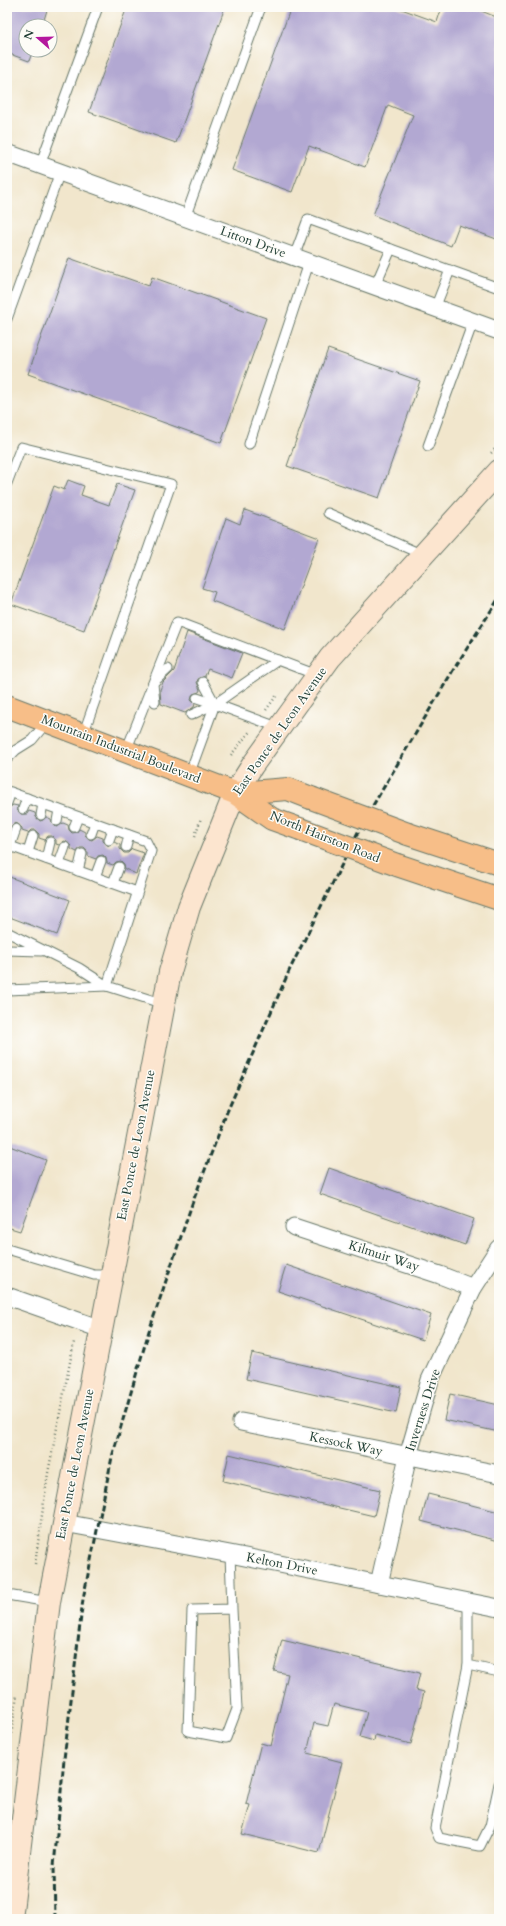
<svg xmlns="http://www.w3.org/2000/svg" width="506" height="1926" viewBox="0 0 506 1926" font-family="Cardo,serif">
<rect width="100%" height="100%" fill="#fdfcf7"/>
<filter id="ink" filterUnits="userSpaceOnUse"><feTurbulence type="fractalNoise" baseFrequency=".025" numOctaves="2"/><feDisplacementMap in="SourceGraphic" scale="8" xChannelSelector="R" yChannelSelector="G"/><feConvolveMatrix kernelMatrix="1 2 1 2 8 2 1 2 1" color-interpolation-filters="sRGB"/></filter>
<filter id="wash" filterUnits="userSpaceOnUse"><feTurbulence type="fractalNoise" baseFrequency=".012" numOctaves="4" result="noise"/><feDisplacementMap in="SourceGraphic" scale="16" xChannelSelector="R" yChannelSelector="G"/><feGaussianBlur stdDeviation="0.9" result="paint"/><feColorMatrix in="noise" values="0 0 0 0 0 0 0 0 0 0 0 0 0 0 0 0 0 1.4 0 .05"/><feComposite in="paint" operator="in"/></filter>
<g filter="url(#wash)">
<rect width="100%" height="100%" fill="#f1e6cc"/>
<g id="blocks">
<g fill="#b2a8d2">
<path d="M7,7h41l-6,19h-16v24h7l-4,11 -22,-8z"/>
<path d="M127,7h98l-49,136 -87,-31z"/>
<path d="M291,7h105l41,15 5,-15h29l28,11v222l-40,-15 -8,21 -78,-31 40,-100 -25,-10 -23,62 -56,-21 -17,46 -60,-22z"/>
<path d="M69,258l80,28 3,-9 114,41 -45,125 -193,-69z"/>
<path d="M328,349l92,32 -41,117 -92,-32z"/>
<path d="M68,480l16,6 -3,9 28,10 8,-21 18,6 -51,140 -73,-26 43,-118 10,4z"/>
<path d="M245,510l74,28 -34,91 -73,-28 3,-9 -13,-4 24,-70 14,6z"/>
<path d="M187,632l55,21 -10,25 -24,-9 -3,7 -7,3 -1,3 3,8 -1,2 -6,2 -2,6 4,4 -1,3 -9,6 -24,-9 -1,-14 3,-8 11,-11z"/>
<path d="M13,805l5,1 -1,4 4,4h6l2,-3 6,2 1,4 4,4 3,-1 3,-3 5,2 1,4 4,4 3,-1 4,-3 5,2 1,5 3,3 5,-1 2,-3 6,3v3l4,4 3,1 5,-4 6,2v3l4,4 3,1 4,-4 6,3v4l4,4h4l4,-4 12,4 -8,21 -11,-5 -1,-5 -3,-3 -5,1 -3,3 -6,-2 -1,-5 -3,-3 -5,1 -2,3 -8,-3v-4l-4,-4h-4l-3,4 -6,-3v-3l-4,-4 -3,-1 -5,4 -3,-1v-4l-4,-4h-4l-3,4 -6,-2v-4l-4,-4h-4l-3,3 -6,-2v-3l-4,-4 -3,-1 -5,4 -3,-1v-17z"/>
<path d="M7,876l63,24 -13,35 -50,-19z"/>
<path d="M7,1145l39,15 -26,71 -13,-4z"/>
<path d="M329,1168l145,51 -9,26 -145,-51z"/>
<path d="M286,1265l145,50 -8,25 -145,-49z"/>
<path d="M252,1353l149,34 -5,26 -150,-34z"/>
<path d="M450,1394l49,11v27l-55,-12z"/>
<path d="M229,1454l151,36 -6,26 -151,-35z"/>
<path d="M428,1494l71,18v29l-78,-20z"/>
<path d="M282,1640l138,33 -4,17 8,2 -13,52 -36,-9 -1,6 -14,-4 7,-25 -33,-8 -6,22 -14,-3 -7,30 35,9 -23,91 -77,-19 8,-29 -4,-1 15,-61 10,3 17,-72 -14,-3z"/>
</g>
</g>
</g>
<g filter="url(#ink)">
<use href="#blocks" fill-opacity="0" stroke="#687869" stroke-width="1"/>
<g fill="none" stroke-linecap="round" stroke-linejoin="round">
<defs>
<g id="service">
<path d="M40,165l58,-158"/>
<path d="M185,218l76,-211"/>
<path d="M294,257l14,-38 191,69"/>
<path d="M375,286l16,-37"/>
<path d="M435,308l15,-38"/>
<path d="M7,319l53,-147"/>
<path d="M249,444l60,-181"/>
<path d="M428,446l45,-124"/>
<path d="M7,483l14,-36 150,37 -88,251"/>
<path d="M328,513l95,42"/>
<path d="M155,681l13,-12"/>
<path d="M203,682l12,22"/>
<path d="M153,684l2,18"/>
<path d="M197,698l18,6"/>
<path d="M191,715l24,-11 63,-44"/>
<path d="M126,751l51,-129 140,53"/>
<path d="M7,759l9,-9 16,-10 15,-18"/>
<path d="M189,775l26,-71 65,24"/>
<path d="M7,791l139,50 5,10 -44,135 57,18"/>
<path d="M7,803l4,-11"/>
<path d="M23,809l4,-11"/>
<path d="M41,815l2,-11"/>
<path d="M57,821l2,-11"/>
<path d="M74,827l4,-10"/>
<path d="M91,834l4,-11"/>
<path d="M109,840l4,-11"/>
<path d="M7,845l130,47"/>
<path d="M10,846l6,-17"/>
<path d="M126,847l3,-12"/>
<path d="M28,852l5,-16"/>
<path d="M46,859l4,-17"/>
<path d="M59,864l6,-17"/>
<path d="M78,871l4,-17"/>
<path d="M95,877l6,-16"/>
<path d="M113,883l6,-16"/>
<path d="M7,932l72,36 28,18"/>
<path d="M7,950l34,1"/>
<path d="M7,990l100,-4"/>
<path d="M7,1249l87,26h17"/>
<path d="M230,1554l2,55 -40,1 -4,121 38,7 11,-29 -5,-100"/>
<path d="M7,1595l42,7"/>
<path d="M468,1601v64l31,7"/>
<path d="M468,1665l-33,163 4,10 41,8 10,-20 9,-42"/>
</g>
<g id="minor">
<path d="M7,153l492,178"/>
<path d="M294,1227l146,48 33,13"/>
<path d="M7,1296l94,33"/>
<path d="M241,1422l258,52"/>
<path d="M64,1523l166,31 269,54"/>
<path d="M379,1584l29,-128 22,-76 43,-92 26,-40"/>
</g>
<path id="secondary" d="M11,1919l38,-317 121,-630 19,-65 46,-114 17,-27 78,-108 169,-187"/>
<g id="primary">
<path d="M7,706l228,87 37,26 28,10"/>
<path d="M235,793l53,-4 23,9"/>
<path d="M408,834l91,30"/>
<path d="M397,865l102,34"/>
</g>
</defs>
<use href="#service" stroke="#687869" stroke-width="11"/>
<use href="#minor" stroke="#687869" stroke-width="19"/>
<use href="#secondary" stroke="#687869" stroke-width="24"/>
<use href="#primary" stroke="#687869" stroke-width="24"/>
<g stroke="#687869" stroke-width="2.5" stroke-dasharray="1 3" stroke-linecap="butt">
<path d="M491,453l8,-8"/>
<path d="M266,710l11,-15"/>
<path d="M231,755l20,-25"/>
<path d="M195,836l6,-18"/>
<path d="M35,1564l13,-91 26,-131"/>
<path d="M7,1765l10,-71"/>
</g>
<use href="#service" stroke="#fff" stroke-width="9"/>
<use href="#minor" stroke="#fff" stroke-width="17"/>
<use href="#secondary" stroke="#fce5cf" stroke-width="22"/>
<use href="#primary" stroke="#f7be88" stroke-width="22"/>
<path stroke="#1f3d34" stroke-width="3" stroke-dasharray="6 3" stroke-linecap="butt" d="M55,1919l-1,-53 10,-107 19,-160 29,-142 37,-126 43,-127 35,-92 63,-143 72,-145 90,-152 47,-74"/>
<defs>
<g id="primary-bridge">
<path d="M311,798l97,36"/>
<path d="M300,829l97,36"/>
</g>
</defs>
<use href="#primary-bridge" stroke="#687869" stroke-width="24" stroke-linecap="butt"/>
<use href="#primary-bridge" stroke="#f7be88" stroke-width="22"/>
</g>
</g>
<g text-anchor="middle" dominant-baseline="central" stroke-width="3" stroke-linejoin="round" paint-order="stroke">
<g font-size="13" fill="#1f3d34" stroke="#fdfcf7">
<text transform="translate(253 242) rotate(20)">Litton Drive</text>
<text transform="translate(280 731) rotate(-55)">East Ponce de Leon Avenue</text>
<text transform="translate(121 749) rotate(21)">Mountain Industrial Boulevard</text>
<text transform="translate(325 837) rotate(22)">North Hairston Road</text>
<text transform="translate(136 1145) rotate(-79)">East Ponce de Leon Avenue</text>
<text transform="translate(384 1256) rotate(18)">Kilmuir Way</text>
<text transform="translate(423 1410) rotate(-72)">Inverness Drive</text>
<text transform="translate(346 1444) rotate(12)">Kessock Way</text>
<text transform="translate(75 1464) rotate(-79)">East Ponce de Leon Avenue</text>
<text transform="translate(282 1564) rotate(11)">Kelton Drive</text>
</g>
</g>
<rect width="506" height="1926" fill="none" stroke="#fdfcf7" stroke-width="24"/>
<g transform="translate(38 38) rotate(290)"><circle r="19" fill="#fdfcf7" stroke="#a4b0a9"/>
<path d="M0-3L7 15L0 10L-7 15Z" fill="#b5179e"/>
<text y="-6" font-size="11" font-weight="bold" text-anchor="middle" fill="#1f3d34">N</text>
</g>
</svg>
